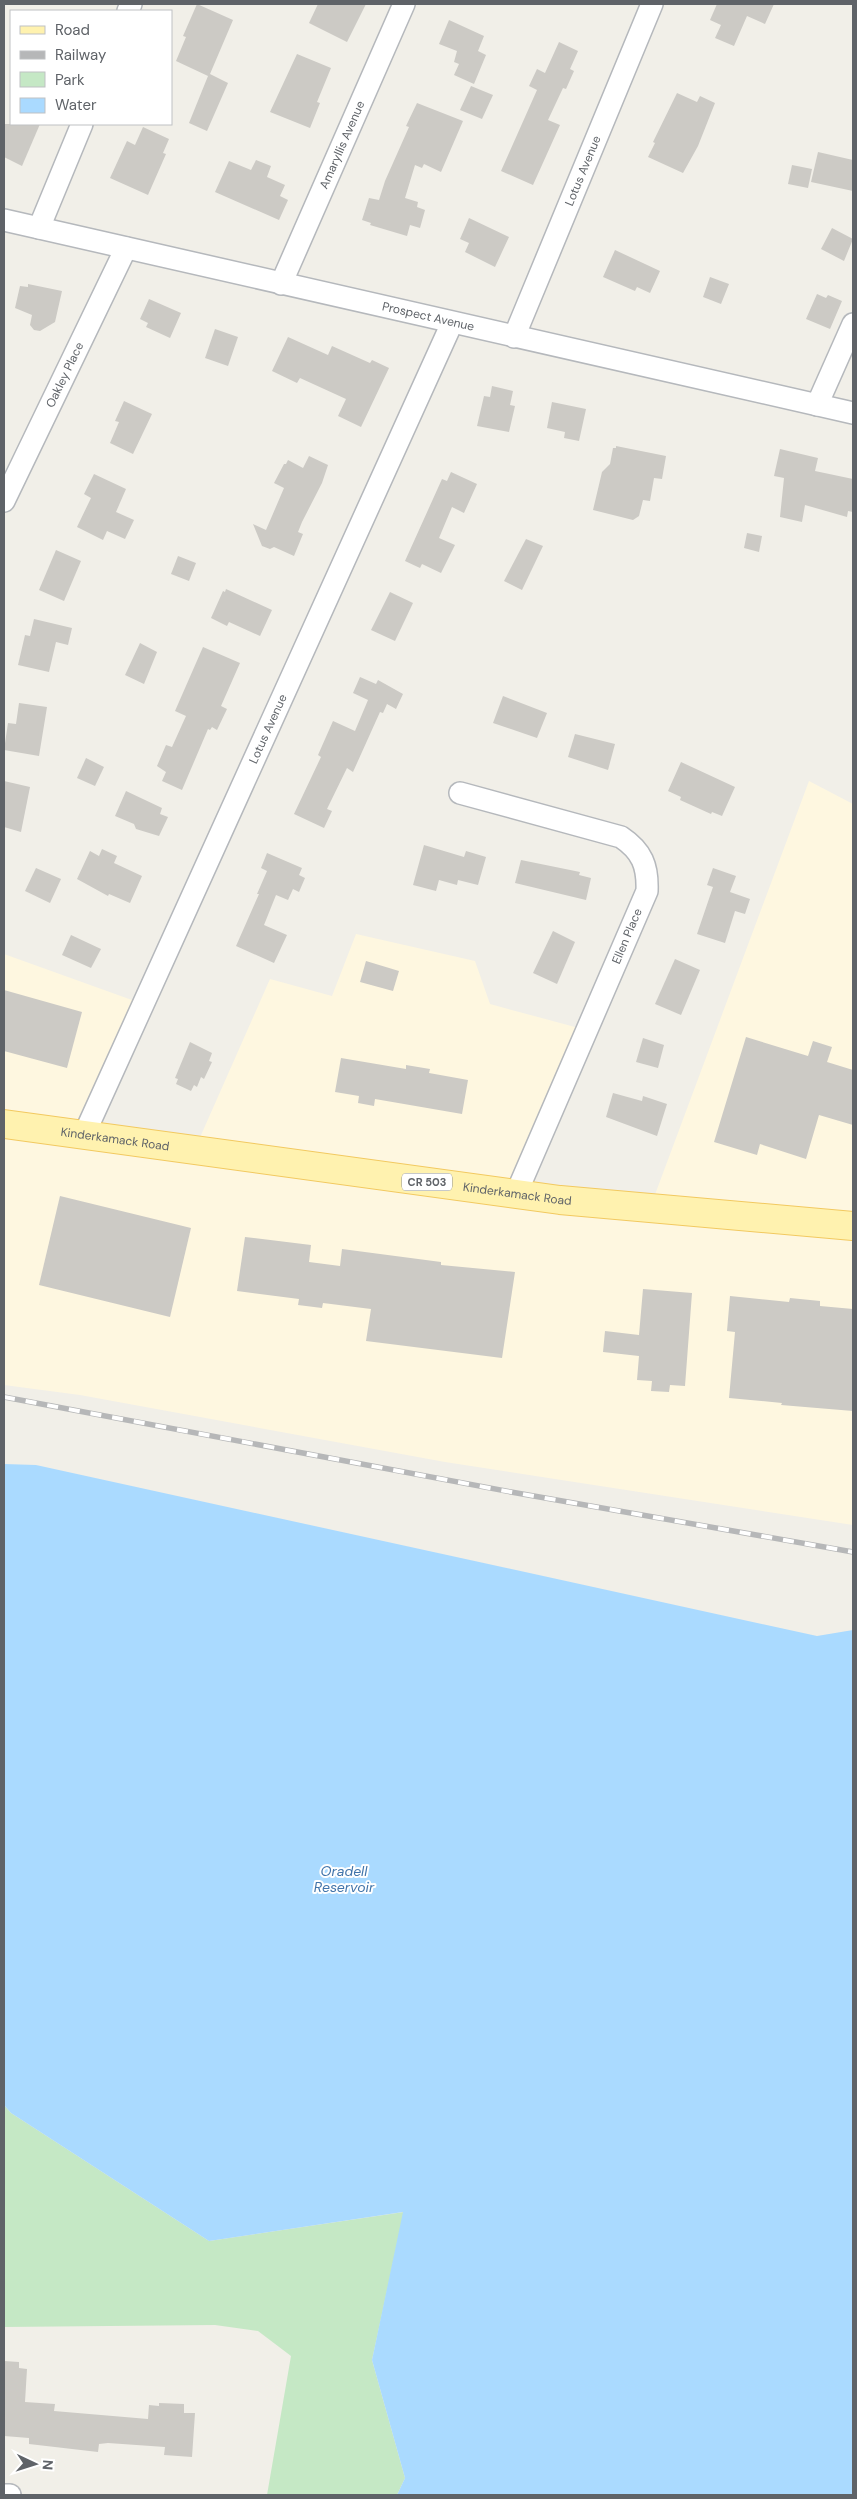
<svg xmlns="http://www.w3.org/2000/svg" width="857" height="2499" viewBox="0 0 857 2499" font-family="'DM Sans',sans-serif">
<rect width="100%" height="100%" fill="#f1efe8"/>
<path fill="#fef7e0" d="M809,781l44,23v721l-408,-63 -365,-67 -76,-10v-431l139,50 -60,133 111,14 76,-172 62,17 24,-62 119,27 15,43 96,26 -70,164 134,14z"/>
<path fill="#c5e8c5" d="M4,2105l7,8 198,128 195,-29 -32,148 33,118 -8,17h-130l24,-139 -33,-25 -43,-6 -211,2z"/>
<path fill="#aadaff" d="M4,1464l32,1 781,171 36,-6v865h-456l8,-17 -33,-118 31,-148 -194,29 -198,-128 -7,-8z"/>
<g fill="#cccac5">
<path d="M197,4l36,16 -23,54 18,9 -21,48 -18,-8 19,-47 -32,-15 10,-24 -3,-1z"/>
<path d="M318,4h48l-19,38 -38,-19z"/>
<path d="M717,4h57l-9,20 -18,-8 -13,30 -19,-8 6,-13 -11,-5z"/>
<path d="M449,20l35,16 -6,15 8,4 -12,29 -20,-9 5,-11 -5,-2 3,-11 -18,-7z"/>
<path d="M559,42l19,9 -8,18 4,2 -8,18 -3,-1 -15,32 12,5 -27,60 -32,-14 36,-81 -8,-4 8,-17 8,4z"/>
<path d="M297,54l34,14 -14,34 3,1 -10,25 -40,-16z"/>
<path d="M471,86l22,9 -11,24 -22,-9z"/>
<path d="M677,93l20,9 3,-6 15,7 -17,43 -15,27 -35,-16 7,-14 -2,-1z"/>
<path d="M417,103l46,18 -22,51 -17,-8 -2,4 -7,-3 -10,33 13,4 -1,5 8,3 -5,18 -10,-3 -3,11 -37,-11 1,-2 -9,-3 7,-22 10,2 6,-19 24,-54 -3,-1z"/>
<path d="M4,124h36l-18,42 -18,-9z"/>
<path d="M143,127l26,12 -6,14 3,1 -18,41 -38,-17 17,-37 8,4z"/>
<path d="M818,152l35,8v31l-42,-9z"/>
<path d="M256,160l15,6 -4,11 18,8 -5,11 8,4 -9,20 -64,-28 14,-31 22,9z"/>
<path d="M792,165l20,4 -4,19 -20,-4z"/>
<path d="M469,218l40,19 -14,30 -30,-15 4,-9 -9,-4z"/>
<path d="M832,228l21,11 -9,22 -23,-12z"/>
<path d="M615,250l45,21 -10,22 -13,-6 -2,4 -32,-14z"/>
<path d="M710,277l19,7 -8,20 -18,-7z"/>
<path d="M28,284l34,7 -7,31 -15,9 -6,-1 -4,-5 2,-10 -17,-7 5,-22 8,1z"/>
<path d="M817,294l9,4 2,-3 14,6 -12,28 -24,-10z"/>
<path d="M149,299l32,14 -11,25 -24,-11 2,-4 -8,-4z"/>
<path d="M215,329l23,8 -10,29 -23,-8z"/>
<path d="M288,337l40,18 4,-9 38,17 2,-3 17,8 -28,59 -23,-11 8,-17 -46,-21 -3,5 -25,-12z"/>
<path d="M492,386l21,5 -3,14 5,1 -6,26 -32,-6 7,-30 6,1z"/>
<path d="M124,401l28,13 -19,40 -23,-11 9,-21 -4,-1z"/>
<path d="M552,402l34,7 -7,32 -15,-3 1,-6 -18,-4z"/>
<path d="M616,446l50,10 -4,23 -8,-1 -4,23 -7,-1 -4,16 -6,4 -40,-10 9,-38 8,-8 3,-16h3z"/>
<path d="M780,449l38,9 -3,13 38,8v33l-5,-1 -1,6 -42,-12 -3,17 -22,-5 4,-39 -10,-2z"/>
<path d="M309,456l19,9 -6,18 -20,39 -4,10 5,2 -9,22 -20,-9 -4,2 -8,-3 -9,-22 13,6 18,-42 -10,-5 10,-19h2l2,-4 15,8z"/>
<path d="M451,472l26,12 -13,29 -12,-6 -13,31 16,7 -14,28 -19,-9 -2,4 -15,-7 37,-82 5,2z"/>
<path d="M94,474l32,15 -10,23 18,8 -9,19 -18,-8 -4,9 -26,-13 14,-29 -7,-4z"/>
<path d="M747,533l15,3 -3,16 -15,-4z"/>
<path d="M526,539l17,7 -21,44 -18,-9z"/>
<path d="M56,550l25,11 -17,40 -25,-11z"/>
<path d="M178,556l18,7 -7,18 -18,-7z"/>
<path d="M226,589l46,21 -12,26 -31,-14 -2,4 -16,-8 12,-27 2,1z"/>
<path d="M390,592l23,11 -18,38 -24,-11z"/>
<path d="M34,619l38,9 -4,17 -12,-3 -7,30 -31,-7 7,-30 5,1z"/>
<path d="M140,643l17,9 -13,32 -19,-9z"/>
<path d="M203,647l37,16 -19,43 6,3 -10,21 -5,-3 -2,3 -2,-1 -26,61 -20,-9 4,-9 -9,-6 9,-21 6,2 14,-31 -11,-5z"/>
<path d="M360,677l16,7 2,-4 25,14 -7,15 -9,-5 -4,9 -3,-1 -27,60 -6,-4 -20,41 5,2 -8,17 -30,-14 27,-57 -3,-2 15,-34 22,10 13,-31 -15,-7z"/>
<path d="M503,696l44,17 -10,25 -44,-15z"/>
<path d="M19,703l28,4 -8,49 -35,-6 4,-27 8,1z"/>
<path d="M575,734l40,10 -7,26 -40,-13z"/>
<path d="M86,758l18,9 -9,19 -18,-8z"/>
<path d="M681,762l54,25 -13,29 -10,-4 -1,2 -31,-14 1,-3 -13,-6z"/>
<path d="M4,781l26,6 -9,45 -17,-5z"/>
<path d="M126,791l36,17 -2,6 8,3 -9,19 -23,-7 -2,-5 -19,-8z"/>
<path d="M424,845l40,12 2,-6 20,6 -8,28 -20,-5 -1,5 -18,-5 -3,11 -23,-6z"/>
<path d="M102,849l15,7 -3,7 28,13 -12,27 -21,-9 -1,2 -31,-17 13,-28 9,5z"/>
<path d="M267,853l35,15 -3,7 6,3 -6,14 -6,-3 -5,11 -12,-5 -12,30 23,10 -13,28 -38,-17 23,-52h-2l10,-23 -6,-3z"/>
<path d="M521,860l59,12 -1,3 12,3 -5,22 -71,-17z"/>
<path d="M36,868l25,11 -11,24 -25,-12z"/>
<path d="M713,868l23,8 -6,16 20,7 -5,15 -10,-3 -10,32 -28,-9 16,-47 -6,-2z"/>
<path d="M553,931l22,11 -18,42 -24,-11z"/>
<path d="M71,935l30,14 -10,19 -29,-13z"/>
<path d="M675,959l25,11 -19,45 -26,-11z"/>
<path d="M366,961l33,10 -6,20 -33,-9z"/>
<path d="M4,990l78,22 -15,56 -63,-17z"/>
<path d="M746,1037l62,19 5,-15 19,6 -5,15 26,8v55l-34,-10 -13,44 -46,-15 -3,11 -43,-13z"/>
<path d="M643,1038l21,7 -6,23 -22,-6z"/>
<path d="M190,1042l22,11 -3,8 3,1 -8,17 -3,-2 -4,10 -3,-2 -3,6 -15,-7 2,-5 -3,-1z"/>
<path d="M341,1058l65,11v-4l24,4 -1,4 39,7 -6,34 -87,-15 -1,7 -16,-3 1,-7 -24,-4z"/>
<path d="M613,1093l29,8 1,-5 24,8 -10,32 -51,-19z"/>
<path d="M60,1196l131,32 -21,89 -131,-32z"/>
<path d="M245,1237l66,8 -2,17 31,4 2,-17 99,13v3l74,7 -13,86 -136,-17 5,-32 -48,-6 -1,5 -24,-3 1,-6 -62,-8z"/>
<path d="M643,1289l49,4 -7,93 -15,-1 -1,7 -18,-1 1,-10 -15,-1 2,-24 -36,-4 2,-21 34,4z"/>
<path d="M730,1296l59,6 1,-4 30,3v5l33,3v102l-72,-6 1,-2 -53,-5 6,-66 -8,-1z"/>
<path d="M4,2361l15,1v6l8,1 -2,33 30,2 -1,7 94,8 1,-14 10,1v-3l25,1v9h11l-3,44 -28,-2 1,-8 -57,-4 -9,1 -1,8 -69,-8v-6l-25,-2z"/>
</g>
<g fill="none" stroke-linecap="round" stroke-linejoin="round">
<defs>
<g id="minor">
<path d="M128,11l3,-7"/>
<path id="s1" d="M4,220l849,193"/>
<path d="M39,228l43,-104"/>
<path id="s2" d="M281,284l123,-280"/>
<path id="s3" d="M514,337l138,-333"/>
<path d="M817,405l36,-81"/>
<path id="s4" d="M4,501l122,-253"/>
<path d="M460,793l161,44c21,14 27,29 26,54l-131,303"/>
<path id="s5" d="M83,1137l369,-814"/>
<path d="M4,2495h6"/>
</g>
<g id="major">
<path id="s6" d="M4,1124l556,76 293,26"/>
</g>
</defs>
<use href="#minor" stroke="#b5b8bc" stroke-width="24"/>
<use href="#major" stroke="#f2c960" stroke-width="30"/>
<use href="#minor" stroke="#fff" stroke-width="21"/>
<use href="#major" stroke="#fff2af" stroke-width="28"/>
<defs>
<path id="rail" d="M4,1397l507,95 342,60"/>
</defs>
<use href="#rail" stroke="#b6b7b8" stroke-width="5.5"/>
<use href="#rail" stroke="#fff" stroke-width="4" stroke-dasharray="11" stroke-linecap="butt"/>
</g>
<g text-anchor="middle" dominant-baseline="central" stroke-width="4" stroke-linejoin="round" paint-order="stroke">
<rect fill="#fff" stroke="#8f9295" stroke-width="1" x="402" y="1173.5" width="50" height="17" rx="4"/>
<g font-size="11" font-weight="bold" fill="#5f6368">
<text x="427" y="1182">CR 503</text>
</g>
<g font-size="12" fill="#5f6368" stroke="#fff">
<text stroke="none"><textPath href="#s2" startOffset="152">Amaryllis Avenue</textPath></text>
<text stroke="none"><textPath href="#s3" startOffset="180">Lotus Avenue</textPath></text>
<text stroke="none"><textPath href="#s1" startOffset="435">Prospect Avenue</textPath></text>
<text stroke="none"><textPath href="#s4" startOffset="140">Oakley Place</textPath></text>
<text stroke="none"><textPath href="#s5" startOffset="448">Lotus Avenue</textPath></text>
<text transform="translate(627 936) rotate(-67)">Ellen Place</text>
<text stroke="none"><textPath href="#s6" startOffset="112">Kinderkamack Road</textPath></text>
<text stroke="none"><textPath href="#s6" startOffset="518">Kinderkamack Road</textPath></text>
</g>
<g font-size="14" font-style="italic" fill="#4174aa" stroke="#fff">
<text x="344" y="1871">Oradell<tspan x="344" dy="16">Reservoir</tspan></text>
</g>
</g>
<rect width="857" height="2499" fill="none" stroke="#5f6368" stroke-width="10"/>
<rect x="10" y="10" width="162" height="115" fill="#ffffff" stroke="#bfc1c3"/>
<rect x="20" y="26" width="25" height="8" fill="#fff2af" stroke="#bfc1c3"/>
<text x="55" y="35" font-size="15" fill="#5f6368">Road</text>
<rect x="20" y="51" width="25" height="8" fill="#b6b7b8" stroke="#bfc1c3"/>
<text x="55" y="60" font-size="15" fill="#5f6368">Railway</text>
<rect x="20" y="72" width="25" height="15" fill="#c5e8c5" stroke="#bfc1c3"/>
<text x="55" y="85" font-size="15" fill="#5f6368">Park</text>
<rect x="20" y="98" width="25" height="15" fill="#aadaff" stroke="#bfc1c3"/>
<text x="55" y="110" font-size="15" fill="#5f6368">Water</text>
<g transform="translate(35 2464) rotate(94)" stroke="#ffffff" stroke-width="4" paint-order="stroke">
<path d="M0-4L9 19L0 12L-9 19Z" fill="#5f6368"/>
<text y="-8" font-size="14" font-weight="bold" text-anchor="middle" fill="#5f6368">N</text>
</g>
</svg>
